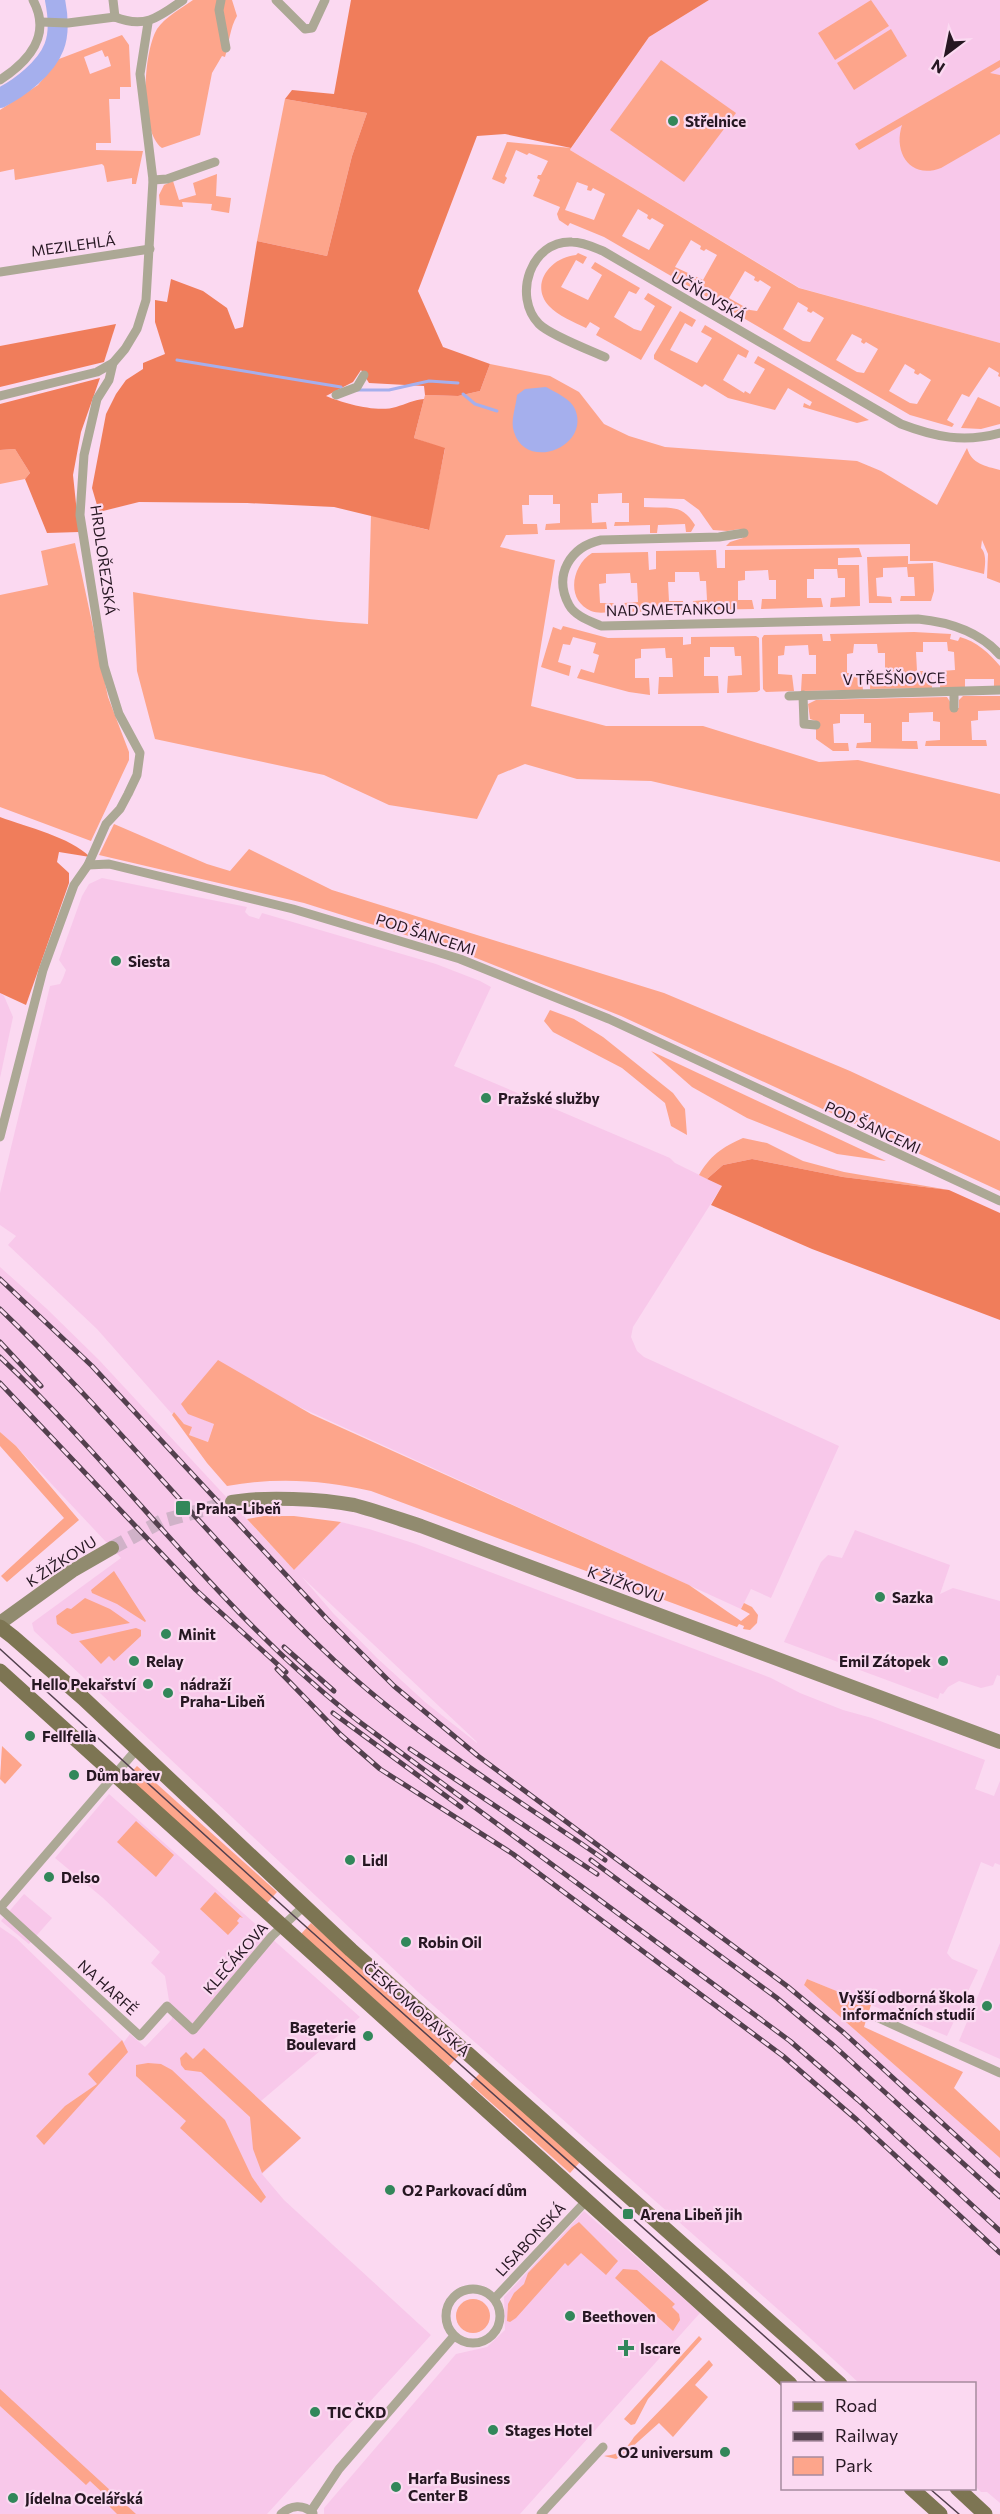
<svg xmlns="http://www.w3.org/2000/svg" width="1000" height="2514" viewBox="0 0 1000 2514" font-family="Commissioner,sans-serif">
<rect width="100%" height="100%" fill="#fbd9f1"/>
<g fill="#f8c8ea" fill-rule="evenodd">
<path d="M709,0h291v343l-200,-55 -230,-138 79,-113z"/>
<path d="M102,878l145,29 -2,5 4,4 10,3 3,-6 174,51 44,17 11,6 -37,79 216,92 5,5 47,23 -89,141 -2,10 6,14 7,6 195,89 -68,152 -20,-9 -10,20 -448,-205 -105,9 26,11 -6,18 -19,-7 -5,-11 -10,-12 -2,2 -75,-85 -89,-84 8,-9 -16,-11v-32l50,-207 10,-2 3,-6 3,-8 -7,-10 23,-64 7,-12z"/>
<path d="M0,993l4,3 9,21 -13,61z"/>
<path d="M0,1267l47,42 52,51 195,210 47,-48 28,7 47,15 355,134 29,15 43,17 29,8 113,42 -10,29 19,7 6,-15v84l-5,-2 -2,4 -12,-5 -34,91 5,6 26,11 -31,66 -140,-57 -3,6 196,173v345l-13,-11h-6l-6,-6 -1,-102 -115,-1 -62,-57 -379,-334 -384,-361 -2,-8 89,-65 -105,-112 -16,-14zM302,1577l175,165v1l-52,-41 -48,-44 -44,-45z"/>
<path d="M855,1530l95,35 -10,29 13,-6 47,13v75l-3,-1 -4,10 -12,3 -22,-7 -11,6 -5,7 -3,-1 -2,6 -154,-57 37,-80 7,-7 14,3z"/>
<path d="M109,1794l251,223 -99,84 40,37 -39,36 22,26 147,135 -164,179h-267v-587l16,11 108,104 6,-8 15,13 27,-28 -7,-43 -14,-13 9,-11 -57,-54 -48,-40z"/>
<path d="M24,1894l28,24 -23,26 -28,-23z"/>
<path d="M1000,1943v116l-41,-18z"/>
<path d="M584,2211l116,102 -180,201h-196v-6l132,-154 31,-7 18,-17 -1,-33z"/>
</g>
<g fill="#fda58b" fill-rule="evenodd">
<path d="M193,0h39l5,16c-7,11 -8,28 -12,41l-3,-1 -10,17 -12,62 -38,13c-23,-18 -19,-95 -5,-119 8,-12 25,-21 36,-29z"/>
<path d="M871,0l18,26 -54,34 -17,-27z"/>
<path d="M891,29l16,27 -53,34 -17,-27z"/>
<path d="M122,35l7,10 2,42h-11v12h-11l2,44h-15v7l47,1 -7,33h-4v-6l-25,4 -3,-16 -2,-2 -87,16 -1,-11 -14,3v-62l38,-25 21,-26zM102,50l3,7 3,-1 3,10 -21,8 -6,-17z"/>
<path d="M661,60l75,53 -52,69 -74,-52z"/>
<path d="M1000,60v7l-10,6 10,2v59l-59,34c-31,12 -48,-16 -39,-43l-43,25 -4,-6z"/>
<path d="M285,99l82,14 -15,43 -25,100 -70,-15z"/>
<path d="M507,142l64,6 -1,2 229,138 201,55v34l-2,-1 1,-3 -10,-6 -20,30 -7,-3 -15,26 7,4 -2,3 -42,-12 -306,-178 -34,-14 -2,3 -9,-6 -2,-6 3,-7 -27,-11 7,-16 -3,-2 1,-3h3l7,-14 -19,-8 -2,2 -11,-5 -11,26 2,2 -3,6 -12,-5zM577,182l11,4 -1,4 4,1 2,-3 12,6 -11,26 -29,-10zM638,209l10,6 -1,3 3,2 2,-2 12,7 -15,25 -27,-14zM691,240l10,6 -1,3 4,2 2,-2 11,6 -14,25 -28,-13zM745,271l10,6 -1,3 4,2 2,-2 11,7 -14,24 -7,-1 -21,-12zM798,302l10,6 -1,3 4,2 2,-2 11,7 -14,24 -7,-1 -20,-12zM852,334l10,5 -1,3 3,2 2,-2 12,7 -14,24 -7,-1 -21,-12zM905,364l10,6 -1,3 4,2 2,-2 11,7 -14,24 -7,-1 -21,-12z"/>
<path d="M217,174l-1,22 15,2 -2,15 -18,-3 1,-6 -30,-2 1,5 -23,-2 -1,-10 5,-10 9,-4 6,19 17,-5 -3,-12z"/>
<path d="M578,253l9,4 -4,7 -7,-4 -15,27 27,13 14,-25 -11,-7 4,-6 45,26 -4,6 -7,-3 -15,26 20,12 7,2 14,-25 -11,-7 4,-6 24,14 -31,53 -45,-25 4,-7 -10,-6 -4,6c-12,-6 -28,-12 -37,-22 -20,-22 2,-49 27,-51z"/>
<path d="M680,311l16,9 -4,7 -7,-4 -15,27 27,13 15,-25 -11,-6 4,-7 44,26 -3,7 -8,-4 -15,26 21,13 1,-2 5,3 15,-25 -11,-6 4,-7 111,64 -12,3 -54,-16 1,-4 6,3 2,-4 -24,-14 -13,22 -47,-12 -23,-14 -3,3 -48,-28v-4z"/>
<path d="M490,364l60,12 29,16 25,32 25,12 36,11 192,14 24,10 56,34 30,-57c5,16 18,18 33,22v113l-13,-5 1,-24 -6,-14 -1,8c6,6 4,18 3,26l-49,-13h-25v-17l-184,2 4,-4 13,-4 -3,-9 -13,2 -14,-1 -14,-20 -15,-11 -40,-1v9c23,2 37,-5 51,18l-4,7h-5l-1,-8 -27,1 -1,8h-7v-8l-36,1 1,-4h14v-19h-7v-10l-24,1v9h-7l1,20 14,-1 1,7 -62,1 1,-6 14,-1v-19h-7v-9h-24v10h-7l1,19h14l1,10 -32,1 -6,12 55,13 -24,146 75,20h97l116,36 39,-2 142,34v68l-349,-81 -74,-2 -52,-15 -27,11 -21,44 -88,-14 -65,-30 -169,-36 -18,-68 -4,-79c78,14 156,27 235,32l3,-109 57,15 17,-81 -31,-11 11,-43 33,1 22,-5z"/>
<path d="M978,397l22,10v17l-19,5 -20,-1z"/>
<path d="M15,449l15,24 -5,6 -25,5v-34z"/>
<path d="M75,543l33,154 21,55v8l-38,81 -91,-34v-212l48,-10 -7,-34z"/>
<path d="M859,548l3,9 -24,1v7h21l1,41 -30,1 1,-9 14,-1v-19h-7l-1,-9h-23v10h-7v19h14l2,9 -62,2 1,-10h14v-19h-7l-1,-10 -23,1v9l-7,1v19h14l2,9 -62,1 1,-9 14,-1 -1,-19h-6l-1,-9h-24v10h-7l1,19h14l1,10 -61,1 1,-9 14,-1 -1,-19h-6l-1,-10 -24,1v9l-7,1 1,19h14l1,9c-7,0 -17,2 -24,-1 -26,-11 -19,-46 1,-58l56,-1 1,18 7,-1v-18l60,-1 1,18h8v-18z"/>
<path d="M908,556v8l25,-1 1,28 -3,10h-31l1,-5h14l-1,-19h-6l-1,-10 -24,1v9l-7,1 1,18 14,1 1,6h-23l-2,-46z"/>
<path d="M563,626l45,12 75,-1v8l8,-1v-7l65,-1 3,2 1,52 -3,2 -30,1 1,-17 14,-1 -1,-19h-6l-1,-9h-24v10h-6v19h14l1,17 -61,1 1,-17h14l-1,-19h-6l-1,-10 -24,1v9l-6,1v19h14l1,17 -21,-3 -52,-14 4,-9 13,4 5,-18 -6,-2 3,-10 -23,-6 -3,8 -7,-1 -5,18 13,4 -2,10 -28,-9 12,-40 8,3z"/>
<path d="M914,632l37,2 -1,5 8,2 2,-4c16,4 30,17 40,29v20l-6,1v-8h-29v8l-25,1 1,-17 14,-1 -1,-18 -6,-1 -1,-9h-24v10h-7l1,19h14l1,17 -62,1 1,-16 14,-1v-19h-7l-1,-9h-23l-1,9 -6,1v19h14l2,17 -62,1 1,-17h14v-19h-7l-1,-10 -23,1 -1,9 -6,1v18l14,1 2,16 -28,1 -3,-3 -1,-51 2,-3 58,-1 1,7h8l-1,-7z"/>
<path d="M963,696h37v14l-22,1v9l-7,1 1,19h14l1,6h-62l1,-5 14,-1v-18l-7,-1v-9l-24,1v9h-7v19h15l1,8 -62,-1 1,-5 14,-1v-19h-7v-9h-24v9l-7,1 1,19h14l1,8h-16l-17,-12v-18l-6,-2 -2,-15 8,-4 131,-3 7,11h5v-8z"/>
<path d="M114,824l93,40 23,7 19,-22 83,41 332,103 186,78 150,70v50l-379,-175 -155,-62 -162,-51 -205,-48z"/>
<path d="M550,1010l24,9 29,18 70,56 12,16 2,26 -16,-9 -6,-23 -43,-35 -69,-36 -9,-11z"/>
<path d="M651,1051l235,110 -49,-7 -90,-36 -55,-31z"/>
<path d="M743,1138l24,5 36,18 41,11 105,18 -106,-13 -91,-18 -29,6 -16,14 -8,-4c11,-19 23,-28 44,-37z"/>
<path d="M218,1360l93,54 378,171 52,36 9,-7 -9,-5 3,-6 8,4 6,8 -1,8 -7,7 -7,-1 1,-3 -5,-2 -2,3 -366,-136c-47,-11 -95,-14 -144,-5l-20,-23 -35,-48 2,-3 10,12 8,3 -3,8 19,7 6,-18 -26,-10 -7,-10z"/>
<path d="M0,1432l16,14 63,74 -72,62 -6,-6 63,-58 -64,-72z"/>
<path d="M264,1516h30l47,6 -47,48 -47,-51z"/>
<path d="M114,1571l32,50 -1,1 -28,-18 -25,-11 -1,-3z"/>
<path d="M85,1598l25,11 20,14 -58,11 -15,-10 -1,-8 11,-8 4,1z"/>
<path d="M136,1628l5,2v6l-27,25 -5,-5 -8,8 -22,-23z"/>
<path d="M2,1746l20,19 -17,19 -5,-5z"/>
<path d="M137,1766l140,126 -10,11 -140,-126z"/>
<path d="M136,1821l38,34 -18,22 -39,-35z"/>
<path d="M215,1892l28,26 -3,-1 -3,4 2,2 -11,12 -28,-26z"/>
<path d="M311,1923l148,132 -10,11 -148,-132z"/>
<path d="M807,1979l64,26 -7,22 99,45 -9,16 46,43v27l-196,-173z"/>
<path d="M122,2040l6,12 -84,93 -8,-9 29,-30 32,-22 -9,-10z"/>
<path d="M204,2048l97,90 -39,35 -9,-24 -3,-32 -49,-45 -16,-2 -4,-5 -1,-7 6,-6 7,7z"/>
<path d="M148,2063l13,1 11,6 53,50 27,57 14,20 -5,6 -81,-75 6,-7 -50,-45v-11z"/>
<path d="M480,2073l100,89 -10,11 -100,-89z"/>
<path d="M579,2222l39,39 -12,14 -25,-22 -13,13 -3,-3 -49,55 -6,4 -3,-1 1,-17 6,-11 10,-9 4,-11 44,-46z"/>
<path d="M623,2269l14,1 38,34 -3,3 7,7 1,6 -7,11 -58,-53z"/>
<circle cx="473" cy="2316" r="17"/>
<path d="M699,2336l3,3 -54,60 -13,25 -4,1 -7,-6z"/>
<path d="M709,2360l4,5 -18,20 13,12 -35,40 -14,-14 -37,33 -6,3 -12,-3c16,-2 21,-5 30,-19z"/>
<path d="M0,2389l136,125h-19l-16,-16 3,-4 -14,-13 -4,4 -86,-79z"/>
</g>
<g fill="#f07d5b">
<path d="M351,0h358l-60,37 -78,111 -66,-14 -28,2 -59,155 25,56 47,17 -10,27 -22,5 -33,-1 -1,-9 -55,-3 -8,-13 -8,12 -27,14c17,7 51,17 70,11 10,-3 17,-7 28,-8l-10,39 31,10 -16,82 -95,-23 -87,-4 -108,-1 -40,10 -7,-24 14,-74 10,-20 10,-14 17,-11v-6l22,-9 -10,-32v-22l12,2 4,-23 32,12 24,17 8,21 8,-2 14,-86 70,15 25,-100 15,-43 -82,-14 7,-9 42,4z"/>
<path d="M116,324l-12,38 -104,25v-41z"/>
<path d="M100,378l-19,54 -8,43 6,57 -32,1 -22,-54 5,-6 -15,-24 -15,1v-46z"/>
<path d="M0,817c27,10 70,20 90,40l-31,-5 -2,10 12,11v10l-43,122 -26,-12z"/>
<path d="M752,1159l91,18 106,13 51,23v107l-188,-71 -101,-44 11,-19 -15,-7 16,-14z"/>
</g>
<path fill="#a5afed" d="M546,387c9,5 25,12 29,22 16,38 -49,63 -61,23 -4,-11 2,-25 3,-37l8,-6z"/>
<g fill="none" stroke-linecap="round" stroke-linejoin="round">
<g stroke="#a5afed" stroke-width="3">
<path d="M177,360l164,27"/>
<path d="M357,390h32l40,-9 29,2"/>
<path d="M463,394l12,10 22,7"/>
</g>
<path stroke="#a5afed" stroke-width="20" d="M0,98c20,-10 46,-30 54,-51 6,-15 4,-32 1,-47"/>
<path stroke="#d0b2c8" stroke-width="14" stroke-dasharray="14 7" stroke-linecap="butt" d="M112,1548l50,-27 70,-19"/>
<g stroke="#aca895" stroke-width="9">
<path d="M113,0l2,17"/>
<path d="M221,0l-2,10 7,38"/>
<path d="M276,0l29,29 7,-1 13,-28"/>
<path d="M115,17c30,12 44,0 68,-17"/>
<path d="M41,22l27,1 47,-6"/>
<path d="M0,80c29,-19 52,-45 33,-80"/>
<path d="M153,180l14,-1 48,-17"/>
<path d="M0,272l150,-23"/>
<path d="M605,357c-16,-7 -55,-22 -66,-33 -27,-28 -8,-84 33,-82 11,0 21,5 31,9l298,173c34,13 63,19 99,9"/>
<path d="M336,395l21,-8 7,-12"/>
<path d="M0,396l97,-24 16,-9"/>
<path d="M744,533l-25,4 -118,3c-31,7 -48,35 -32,65 6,11 21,16 32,21l317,-7c31,3 61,12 82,36"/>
<path d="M954,692v16"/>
<path d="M803,695l1,29 12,1"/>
<path d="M789,696l211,-6"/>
<path d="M88,865l21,-1 184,45 167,50 149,60 391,182"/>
<path d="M0,1137l43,-167 31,-85 14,-20 18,-41 14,-15 8,-15 9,-19 3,-22 -21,-39 -15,-48 -24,-151 4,-60 13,-56 12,-19 4,-17 12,-14 12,-20 9,-29 7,-120 -13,-106 8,-51"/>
<path d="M0,1908l140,128 27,-30 26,24 79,-94 31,-29"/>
<path d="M0,1908l137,-159"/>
<path d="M874,2016l126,57"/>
<circle cx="473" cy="2316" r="27"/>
<path d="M495,2298l92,-98"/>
<path d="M311,2511l28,-42 115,-133"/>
<path d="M281,2514c10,-9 22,-10 32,-1"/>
<path d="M541,2514l62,-67"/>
</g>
<g stroke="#918b6f" stroke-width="14">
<path d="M232,1502c32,-6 90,-3 122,3 23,6 45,14 67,21l579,216"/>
<path d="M0,1623l72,-52 40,-23"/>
</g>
<g stroke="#7d7553" stroke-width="15">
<path d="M0,1627l13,10 70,61 268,252 489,434"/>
<path d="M0,1671l790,713"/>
<path d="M911,2488l29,26"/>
<path d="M957,2488l28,26"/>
</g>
<g stroke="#53404e" stroke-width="1.5">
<path d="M0,1649l294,267 524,468"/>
<path d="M929,2488l30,26"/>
</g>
<defs>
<g id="rail">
<path d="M0,1279l92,87 235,253 67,67 84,70 309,230 57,47 156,143"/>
<path d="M0,1309c117,112 217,241 335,352 83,77 178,135 270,199"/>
<path d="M0,1342l41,44"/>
<path d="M0,1357c125,118 224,261 361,366l429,318 68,59 142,131"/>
<path d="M0,1383l196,207 90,82"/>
<path d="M284,1647l50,44"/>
<path d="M277,1669l64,66 39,34 133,85 270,202 74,64 143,133"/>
<path d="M333,1713l128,94"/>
<path d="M410,1749l187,125"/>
<path d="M591,1860l186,138 56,47 167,152"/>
</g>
</defs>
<use href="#rail" stroke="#53404e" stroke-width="5"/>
<use href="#rail" stroke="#fbd9f1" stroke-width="3" stroke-dasharray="9" stroke-linecap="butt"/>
</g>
<g fill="#32875a" stroke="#fbd9f1" stroke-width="2">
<circle cx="673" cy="121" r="6"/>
<circle cx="116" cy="961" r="6"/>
<circle cx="486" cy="1098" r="6"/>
<rect x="175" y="1500" width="16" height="16" rx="3"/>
<circle cx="880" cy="1597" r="6"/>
<circle cx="166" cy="1634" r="6"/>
<circle cx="134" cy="1661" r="6"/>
<circle cx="943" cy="1661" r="6"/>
<circle cx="148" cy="1684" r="6"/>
<circle cx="168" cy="1693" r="6"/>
<circle cx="30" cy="1736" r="6"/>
<circle cx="74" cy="1775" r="6"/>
<circle cx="350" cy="1860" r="6"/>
<circle cx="49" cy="1877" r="6"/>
<circle cx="406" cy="1942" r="6"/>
<circle cx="987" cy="2006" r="6"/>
<circle cx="368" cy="2036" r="6"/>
<circle cx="390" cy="2190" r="6"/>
<rect x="622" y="2208" width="12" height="12" rx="3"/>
<circle cx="570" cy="2316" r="6"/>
<path d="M623 2339h6v6h6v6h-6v6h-6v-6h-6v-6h6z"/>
<circle cx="315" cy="2412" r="6"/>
<circle cx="493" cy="2430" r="6"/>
<circle cx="725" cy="2452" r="6"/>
<circle cx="396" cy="2487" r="6"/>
<circle cx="13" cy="2498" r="6"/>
</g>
<g text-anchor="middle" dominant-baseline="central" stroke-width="4.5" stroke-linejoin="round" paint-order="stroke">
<g font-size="15" font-weight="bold" fill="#261722" stroke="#fbd9f1" text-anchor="start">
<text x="685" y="121">Střelnice</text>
<text x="128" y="961">Siesta</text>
<text x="498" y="1098">Pražské služby</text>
<text x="196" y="1508">Praha-Libeň</text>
<text x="892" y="1597">Sazka</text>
<text x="178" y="1634">Minit</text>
<text x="146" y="1661">Relay</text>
<text x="931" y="1661" text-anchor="end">Emil Zátopek</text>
<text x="136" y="1684" text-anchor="end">Hello Pekařství</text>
<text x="180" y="1684">nádraží<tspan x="180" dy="17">Praha-Libeň</tspan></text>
<text x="42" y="1736">Fellfella</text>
<text x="86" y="1775">Dům barev</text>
<text x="362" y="1860">Lidl</text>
<text x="61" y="1877">Delso</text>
<text x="418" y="1942">Robin Oil</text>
<text x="975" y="1997" text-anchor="end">Vyšší odborná škola<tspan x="975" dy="17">informačních studií</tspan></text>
<text x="356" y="2027" text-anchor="end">Bageterie<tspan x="356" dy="17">Boulevard</tspan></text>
<text x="402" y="2190">O2 Parkovací dům</text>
<text x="640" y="2214">Arena Libeň jih</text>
<text x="582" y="2316">Beethoven</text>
<text x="640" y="2348">Iscare</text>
<text x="327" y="2412">TIC ČKD</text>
<text x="505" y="2430">Stages Hotel</text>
<text x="713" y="2452" text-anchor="end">O2 universum</text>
<text x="408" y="2478">Harfa Business<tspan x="408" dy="17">Center B</tspan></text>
<text x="25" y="2498">Jídelna Ocelářská</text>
</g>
<g font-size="15" fill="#261722" stroke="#fbd9f1">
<text transform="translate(73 245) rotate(-8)">MEZILEHLÁ</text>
<text transform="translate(709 296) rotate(30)">UČŇOVSKÁ</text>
<text transform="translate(104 560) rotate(82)">HRDLOŘEZSKÁ</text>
<text transform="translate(671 609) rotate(-1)">NAD SMETANKOU</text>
<text transform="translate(894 678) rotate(-1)">V TŘEŠŇOVCE</text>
<text transform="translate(426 934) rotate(18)">POD ŠANCEMI</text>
<text transform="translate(873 1127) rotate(25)">POD ŠANCEMI</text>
<text transform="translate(61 1561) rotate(-33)">K ŽIŽKOVU</text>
<text transform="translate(626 1584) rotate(20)">K ŽIŽKOVU</text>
<text transform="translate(235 1958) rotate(-49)">KLEČÁKOVA</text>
<text transform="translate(108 1987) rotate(42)">NA HARFĚ</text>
<text transform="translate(417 2009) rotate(41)">ČESKOMORAVSKÁ</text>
<text transform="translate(530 2239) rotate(-47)">LISABONSKÁ</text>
</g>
</g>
<rect x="781" y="2382" width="195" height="108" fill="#fbd9f1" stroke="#a68b9e" stroke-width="1.5"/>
<rect x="793" y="2402" width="30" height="9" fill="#7d7553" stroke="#a68b9e" stroke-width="1.5"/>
<text x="835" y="2412" font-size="18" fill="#261722">Road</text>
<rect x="793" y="2432" width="30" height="9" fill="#53404e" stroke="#a68b9e" stroke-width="1.5"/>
<text x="835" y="2442" font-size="18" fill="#261722">Railway</text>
<rect x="793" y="2457" width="30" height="18" fill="#fda58b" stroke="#a68b9e" stroke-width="1.5"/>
<text x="835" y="2472" font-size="18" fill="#261722">Park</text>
<g transform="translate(946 54) rotate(212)" stroke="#fbd9f1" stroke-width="4.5" paint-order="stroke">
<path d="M0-4.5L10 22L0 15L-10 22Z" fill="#261722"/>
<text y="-9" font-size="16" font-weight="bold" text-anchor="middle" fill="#261722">N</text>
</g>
</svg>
